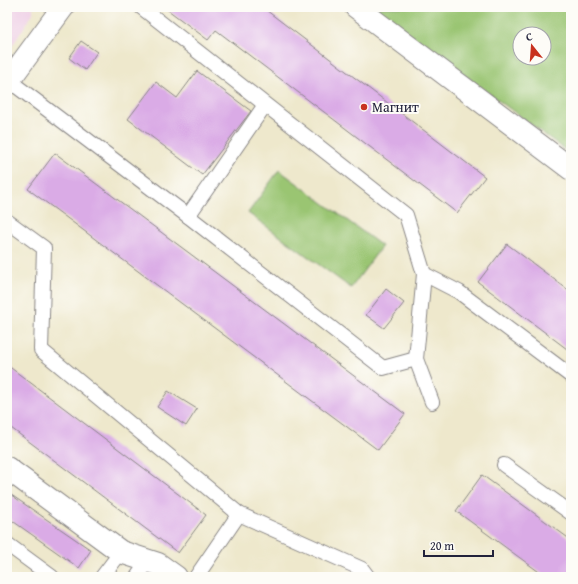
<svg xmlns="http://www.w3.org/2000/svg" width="578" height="584" viewBox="0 0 578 584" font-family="'Gentium Book Plus',serif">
<rect width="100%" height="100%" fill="#fdfcf7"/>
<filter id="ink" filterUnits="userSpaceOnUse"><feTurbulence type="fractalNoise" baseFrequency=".025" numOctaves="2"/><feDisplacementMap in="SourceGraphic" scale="8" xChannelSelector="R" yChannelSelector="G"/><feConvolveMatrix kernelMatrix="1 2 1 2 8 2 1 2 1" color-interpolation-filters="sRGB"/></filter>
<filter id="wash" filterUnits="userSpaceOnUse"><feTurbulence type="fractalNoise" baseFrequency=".012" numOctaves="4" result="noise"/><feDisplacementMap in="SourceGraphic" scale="16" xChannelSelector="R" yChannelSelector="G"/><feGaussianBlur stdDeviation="0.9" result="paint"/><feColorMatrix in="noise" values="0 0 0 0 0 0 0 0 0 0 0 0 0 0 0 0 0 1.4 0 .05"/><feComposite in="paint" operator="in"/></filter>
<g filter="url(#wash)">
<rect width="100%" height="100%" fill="#eee8cc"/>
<path fill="#efd0e7" d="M7,7h26v6l-26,41z"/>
<g fill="#9ac572" stroke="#5e7456" fill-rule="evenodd">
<path d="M372,7h199v147zM520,34h24v24h-24z"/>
<path d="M279,170l103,76 -31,42 -103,-75z"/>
</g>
<g id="blocks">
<g fill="#daabe6">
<path d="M164,7h98l223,170 -28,36 -241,-183 -8,10z"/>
<path d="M81,41l16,11 -12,18 -16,-12z"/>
<path d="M197,71l54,40 -49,64 -74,-56 28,-37 21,16z"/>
<path d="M55,153l350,261 -27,36 -350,-261z"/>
<path d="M507,244l64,48v60l-93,-70z"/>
<path d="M386,289l18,14 -20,25 -18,-13z"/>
<path d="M7,365l199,150 -28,38 -171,-128z"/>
<path d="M168,391l29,18 -11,17 -29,-19z"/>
<path d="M482,475l89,65v37h-25l-90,-66z"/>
<path d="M7,492l84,58 -12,18 -72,-51z"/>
</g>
</g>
</g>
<g filter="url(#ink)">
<use href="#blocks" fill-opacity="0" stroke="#888584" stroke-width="1"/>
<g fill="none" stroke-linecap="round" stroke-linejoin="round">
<defs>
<g id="lane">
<path d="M141,7l265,208 18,59 -8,85 16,43"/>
<path d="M7,79l181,137 195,152 33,-9"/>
<path d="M188,216l77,-111"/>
<path d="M7,221l37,27 -3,102 198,164 123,55 6,8"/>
<path d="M424,274l35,18 112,84"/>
<path d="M504,465l67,48"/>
<path d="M7,544l45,33"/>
<path d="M102,577l19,-25"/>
<path d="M137,577l11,-16"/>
<path d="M196,577l43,-63"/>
</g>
<g id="street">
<path d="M356,7l215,162"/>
<path d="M7,468l114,84 37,12 18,13"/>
</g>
<path id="secondary" d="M7,83l56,-76"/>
</defs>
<use href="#lane" stroke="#888584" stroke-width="16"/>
<use href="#street" stroke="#888584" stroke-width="24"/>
<use href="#secondary" stroke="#888584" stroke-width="24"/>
<use href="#lane" stroke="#fff" stroke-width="14"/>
<use href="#street" stroke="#fff" stroke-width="22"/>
<use href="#secondary" stroke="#fff" stroke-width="22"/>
</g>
</g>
<circle fill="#c8321e" stroke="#fdfcf7" stroke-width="1.5" cx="364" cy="107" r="4"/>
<g text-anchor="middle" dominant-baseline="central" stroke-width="4" stroke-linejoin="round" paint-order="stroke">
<g font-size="14" fill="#22223b" stroke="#fdfcf7" text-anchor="start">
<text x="372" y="107">Магнит</text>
</g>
</g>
<rect width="578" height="584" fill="none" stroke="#fdfcf7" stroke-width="24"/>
<g transform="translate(532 46) rotate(343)"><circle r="19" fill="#fdfcf7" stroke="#a5a5ac"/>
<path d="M0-3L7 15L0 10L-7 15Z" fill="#c8321e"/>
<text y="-6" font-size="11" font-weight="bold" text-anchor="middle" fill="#22223b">С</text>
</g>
<path d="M424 550v6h69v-6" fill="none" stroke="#22223b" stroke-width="2"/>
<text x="430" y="550" font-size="12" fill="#22223b" stroke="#fdfcf7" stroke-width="3" paint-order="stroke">20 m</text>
</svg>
